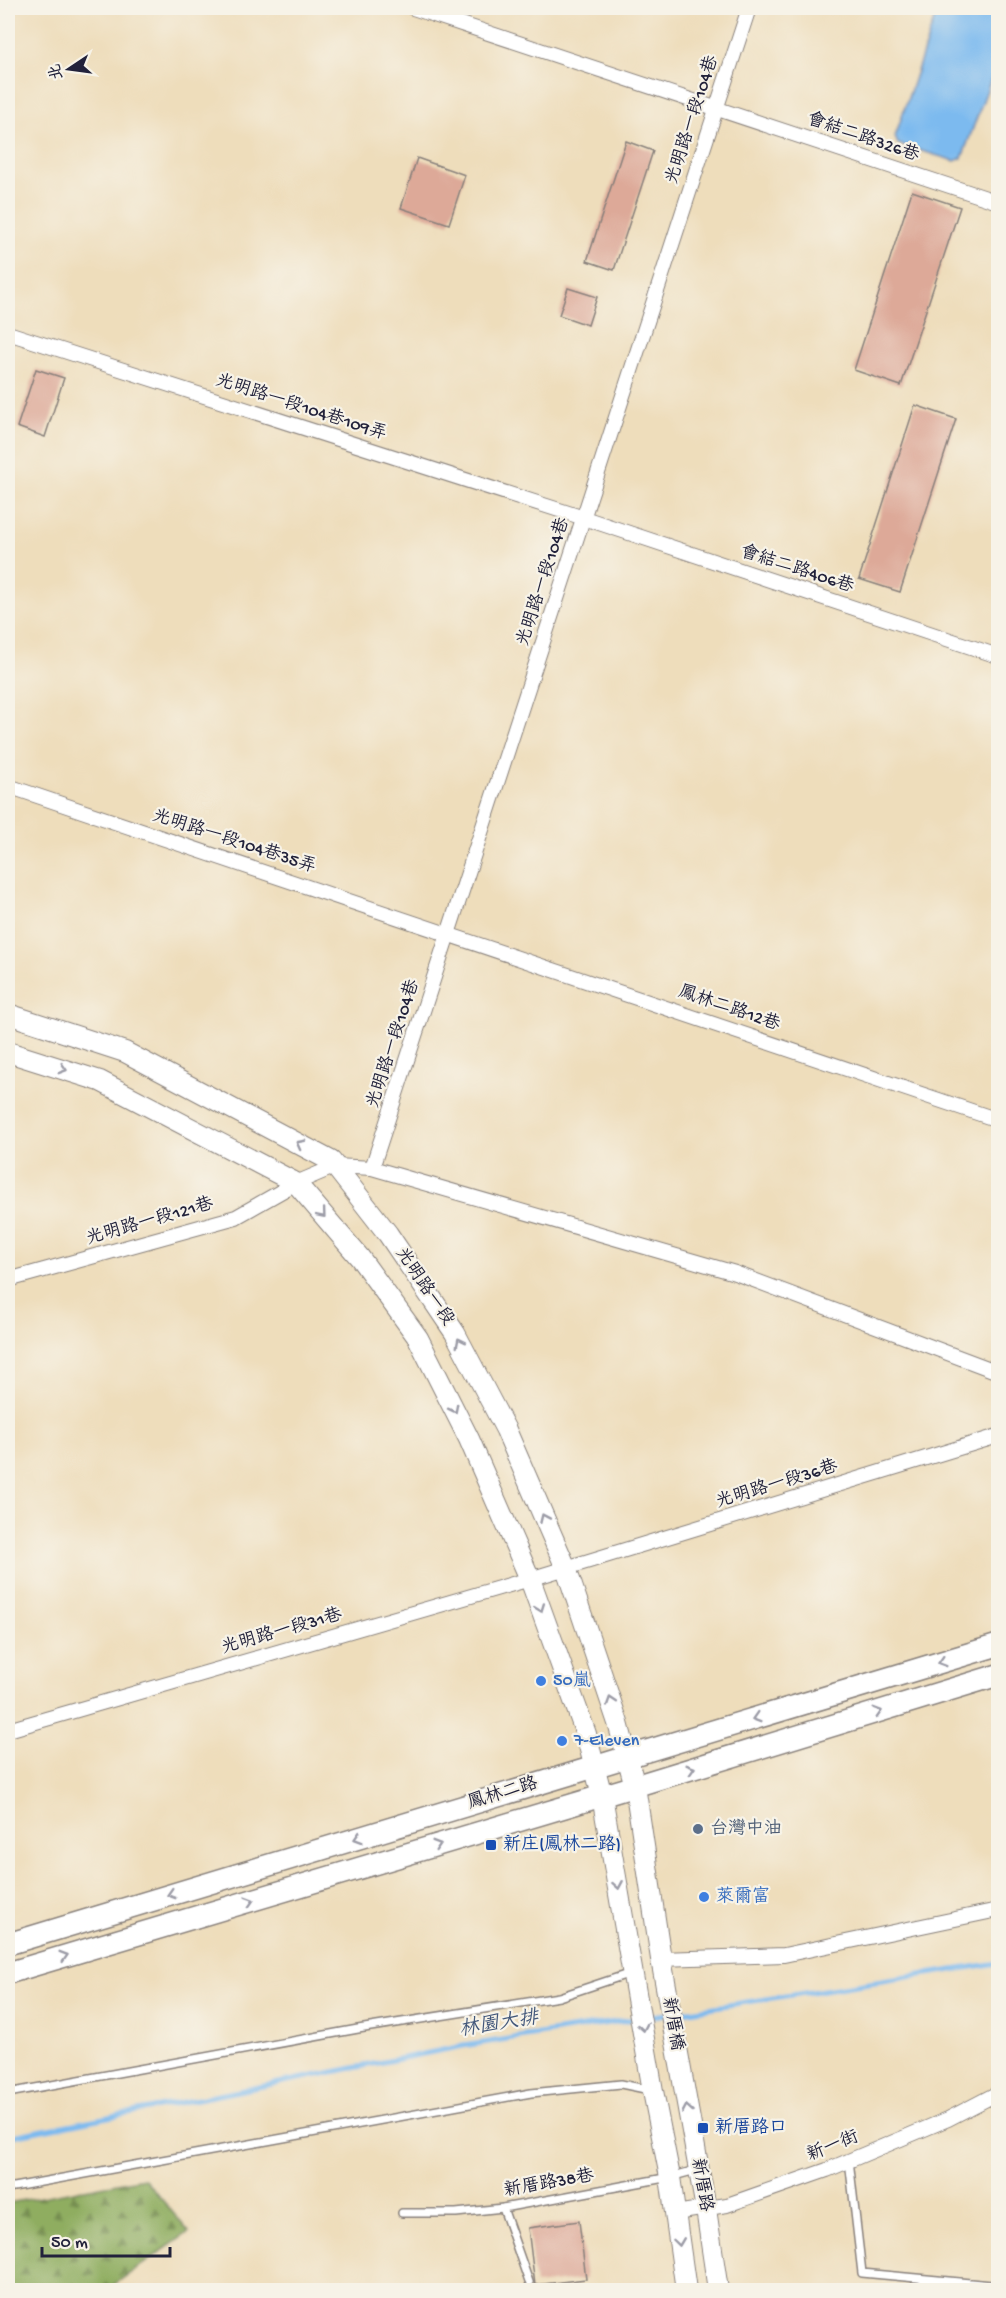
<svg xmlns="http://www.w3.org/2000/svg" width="1006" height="2298" viewBox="0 0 1006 2298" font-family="'Gochi Hand','LXGW WenKai TC',sans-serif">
<defs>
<pattern id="forest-firs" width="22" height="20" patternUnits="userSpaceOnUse" patternTransform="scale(1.5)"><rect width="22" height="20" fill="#8fad60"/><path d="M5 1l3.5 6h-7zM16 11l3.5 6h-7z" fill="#748c50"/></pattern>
</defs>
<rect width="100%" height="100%" fill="#f7f3e8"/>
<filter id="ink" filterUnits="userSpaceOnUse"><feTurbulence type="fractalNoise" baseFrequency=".0167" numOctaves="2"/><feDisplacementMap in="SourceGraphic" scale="12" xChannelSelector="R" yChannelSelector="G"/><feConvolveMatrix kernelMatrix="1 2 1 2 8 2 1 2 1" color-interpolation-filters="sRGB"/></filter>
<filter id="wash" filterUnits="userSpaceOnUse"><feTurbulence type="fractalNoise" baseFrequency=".008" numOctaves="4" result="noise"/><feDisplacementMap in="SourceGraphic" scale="24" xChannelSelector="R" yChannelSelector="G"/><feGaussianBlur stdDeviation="1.35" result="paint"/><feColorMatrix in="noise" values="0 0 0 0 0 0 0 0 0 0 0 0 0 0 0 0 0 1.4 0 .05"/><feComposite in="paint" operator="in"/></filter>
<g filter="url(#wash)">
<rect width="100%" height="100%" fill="#edb"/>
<path fill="url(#forest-firs)" stroke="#58684e" stroke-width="1.5" d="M144,2178l45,54 -83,58h-98v-87z"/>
<path fill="#7cbaef" stroke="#4f6e95" stroke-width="1.5" d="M938,8h60v52l-36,98 -7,3 -57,-17 -3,-7z"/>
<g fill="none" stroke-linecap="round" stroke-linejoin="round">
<g stroke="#7cbaef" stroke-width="5">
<path d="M676,2013l322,-50"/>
<path d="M8,2137l455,-91 203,-32"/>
</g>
</g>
<g id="blocks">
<g fill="#dda998">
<path d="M626,141l27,10 -39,119 -27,-9z"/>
<path d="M417,158l48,17 -16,49 -48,-16z"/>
<path d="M912,191l48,16 -59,179 -47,-16z"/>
<path d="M568,288l29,9 -9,28 -29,-10z"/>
<path d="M36,369l28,9 -19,59 -28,-10z"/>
<path d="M915,405l41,14 -56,173 -41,-13z"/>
<path d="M579,2221l7,58 -51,6 -7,-57z"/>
</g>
</g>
</g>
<g filter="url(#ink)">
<use href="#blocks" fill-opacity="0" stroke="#88807b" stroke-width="1.5"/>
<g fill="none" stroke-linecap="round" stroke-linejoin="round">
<defs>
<g id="lane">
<path d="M8,2093l350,-64 201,-32 72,-24"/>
<path d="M849,2160l13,113 130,12"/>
<path d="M8,2188l523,-95 90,-9 29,6"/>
<path d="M503,2208l26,74"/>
<path d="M402,2213h54l47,-5 167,-31 26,-7"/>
</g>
<g id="street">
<path d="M413,8l585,194"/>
<path d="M8,333l576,185 414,138"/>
<path d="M8,786l990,334"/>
<path d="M372,1168l377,-1160"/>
<path d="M8,1280l228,-63 60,-34 40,-17 36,2 363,105 263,99"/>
<path d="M8,1730l522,-151 468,-143"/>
<path d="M661,1959l123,-4 214,-45"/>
<path d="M675,2213l52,-8 100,-35 121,-51 50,-26"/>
</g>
<g id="secondary">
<path d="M8,1014l117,38 206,109 57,73 67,99 51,97 60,138 52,155 17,63 26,173 45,250 12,81"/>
<path d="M8,1052l92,29 196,102 64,75 58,80 51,101 61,140 56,155 16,62 51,295 17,86 16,113"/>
</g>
<g id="primary">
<path d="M8,1944l990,-299"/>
<path d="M8,1973l627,-187 363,-111"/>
</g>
</defs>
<use href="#lane" stroke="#88807b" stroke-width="10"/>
<use href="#street" stroke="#88807b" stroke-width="16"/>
<use href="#secondary" stroke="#88807b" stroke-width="22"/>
<use href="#primary" stroke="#88807b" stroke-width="24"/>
<use href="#lane" stroke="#fff" stroke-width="7"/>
<use href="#street" stroke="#fff" stroke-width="14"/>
<use href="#secondary" stroke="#fff" stroke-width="20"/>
<use href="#primary" stroke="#fff" stroke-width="21"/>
</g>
<defs><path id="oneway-chevron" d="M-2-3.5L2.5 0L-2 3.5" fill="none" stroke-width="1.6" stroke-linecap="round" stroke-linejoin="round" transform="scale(1.5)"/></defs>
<g stroke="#9c9ca7">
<use href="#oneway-chevron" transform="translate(63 1069) rotate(17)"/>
<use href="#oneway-chevron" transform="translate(300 1144) rotate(-152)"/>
<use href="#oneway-chevron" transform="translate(322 1214) rotate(50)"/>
<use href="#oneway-chevron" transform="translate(460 1342) rotate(-117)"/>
<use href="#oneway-chevron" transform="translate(454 1409) rotate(63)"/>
<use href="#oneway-chevron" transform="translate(544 1518) rotate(-114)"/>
<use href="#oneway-chevron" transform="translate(540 1608) rotate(70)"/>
<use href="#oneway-chevron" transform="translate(942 1662) rotate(163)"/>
<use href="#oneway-chevron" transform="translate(611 1701) rotate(-108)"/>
<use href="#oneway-chevron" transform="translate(878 1712) rotate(-17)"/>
<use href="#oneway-chevron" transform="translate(756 1718) rotate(163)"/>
<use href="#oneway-chevron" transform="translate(691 1769) rotate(-17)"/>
<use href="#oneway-chevron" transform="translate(358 1838) rotate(163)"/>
<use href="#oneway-chevron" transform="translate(437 1845) rotate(-17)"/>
<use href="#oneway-chevron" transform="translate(618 1885) rotate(80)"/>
<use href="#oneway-chevron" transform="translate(171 1894) rotate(163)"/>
<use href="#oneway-chevron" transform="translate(250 1901) rotate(-17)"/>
<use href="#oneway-chevron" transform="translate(64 1956) rotate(-17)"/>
<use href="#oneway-chevron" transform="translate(643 2027) rotate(80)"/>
<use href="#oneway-chevron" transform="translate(687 2109) rotate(-100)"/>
<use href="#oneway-chevron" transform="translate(679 2242) rotate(82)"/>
</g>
</g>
<g fill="#3f7fe0" stroke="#f7f3e8" stroke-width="2">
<circle cx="541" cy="1681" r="6"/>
<circle cx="562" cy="1741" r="6"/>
<circle cx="704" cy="1897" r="6"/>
</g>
<circle fill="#5c6f8a" stroke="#f7f3e8" stroke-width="2" cx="698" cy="1829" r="6"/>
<g fill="#1a4fb4" stroke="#f7f3e8" stroke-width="2">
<rect x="485" y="1839" width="12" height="12" rx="3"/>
<rect x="697" y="2122" width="12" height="12" rx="3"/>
</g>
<g text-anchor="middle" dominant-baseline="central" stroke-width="4.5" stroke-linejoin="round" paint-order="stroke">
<g font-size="18" fill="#22223b" stroke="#f7f3e8">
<text transform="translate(693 120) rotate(-72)">光明路一段104巷</text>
<text transform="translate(863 138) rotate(19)">會結二路326巷</text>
<text transform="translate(301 408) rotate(18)">光明路一段104巷109弄</text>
<text transform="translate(797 570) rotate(18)">會結二路406巷</text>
<text transform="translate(544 582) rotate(-72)">光明路一段104巷</text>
<text transform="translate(234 842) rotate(18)">光明路一段104巷35弄</text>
<text transform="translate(729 1009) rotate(19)">鳳林二路12巷</text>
<text transform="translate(394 1044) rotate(-72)">光明路一段104巷</text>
<text transform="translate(150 1222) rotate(-16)">光明路一段121巷</text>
<text transform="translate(424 1287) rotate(56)">光明路一段</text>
<text transform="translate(777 1485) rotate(-17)">光明路一段36巷</text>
<text transform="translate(282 1632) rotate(-16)">光明路一段31巷</text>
<text transform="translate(503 1794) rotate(-17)">鳳林二路</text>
<text transform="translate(672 2024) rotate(80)">新厝橋</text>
<text transform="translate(833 2147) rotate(-22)">新一街</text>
<text transform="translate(549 2184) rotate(-10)">新厝路38巷</text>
<text transform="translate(701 2185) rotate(80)">新厝路</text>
</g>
<g font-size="18" fill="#366cbe" stroke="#f7f3e8" text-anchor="start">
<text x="553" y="1681">50嵐</text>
<text x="574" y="1741">7-Eleven</text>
<text x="716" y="1897">萊爾富</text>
</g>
<g font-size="18" fill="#4e5e75" stroke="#f7f3e8" text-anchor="start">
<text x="710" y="1829">台灣中油</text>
</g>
<g font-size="18" fill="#164399" stroke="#f7f3e8" text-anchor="start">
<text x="503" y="1845">新庄(鳳林二路)</text>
<text x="715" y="2128">新厝路口</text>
</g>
<g font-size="20" font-style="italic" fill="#42577a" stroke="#f7f3e8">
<text transform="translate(499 2025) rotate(-9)">林園大排</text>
</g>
</g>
<rect width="1006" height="2298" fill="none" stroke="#f7f3e8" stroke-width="30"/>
<g transform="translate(69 69) rotate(257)" stroke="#f7f3e8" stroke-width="4.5" paint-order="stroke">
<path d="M0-4.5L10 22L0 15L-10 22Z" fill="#22223b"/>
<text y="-9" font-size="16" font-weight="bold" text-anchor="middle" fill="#22223b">北</text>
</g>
<path d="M42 2247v9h128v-9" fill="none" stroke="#22223b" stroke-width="3"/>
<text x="51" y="2247" font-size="18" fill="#22223b" stroke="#f7f3e8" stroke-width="4.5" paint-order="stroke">50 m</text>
</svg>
